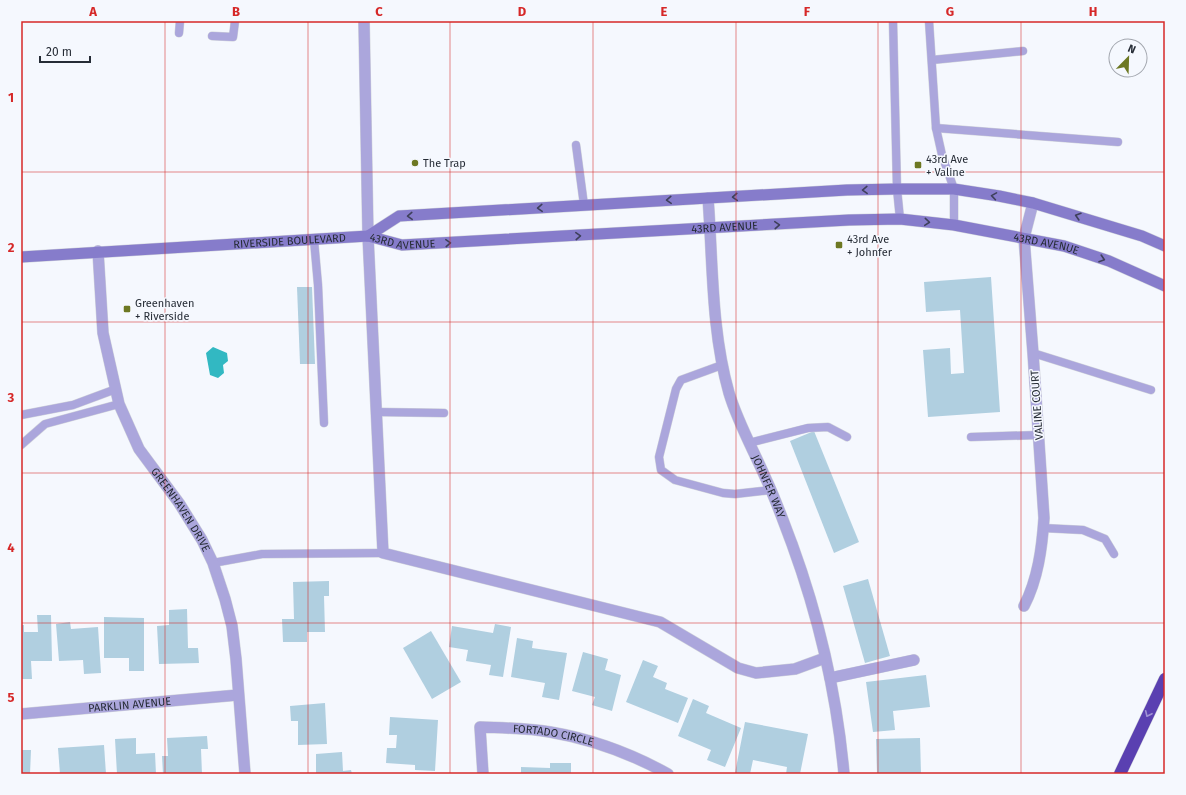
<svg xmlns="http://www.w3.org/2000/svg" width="1186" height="795" viewBox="0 0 1186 795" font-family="'Fira Sans',sans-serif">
<rect width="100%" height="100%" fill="#f5f8fe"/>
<path fill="#32b8c2" d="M213,347l14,6 1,8 -5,4 1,8 -6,5 -8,-3 -4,-22z"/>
<g fill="#b0cfe0">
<path d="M991,277l9,135 -72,5 -5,-67 27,-2 1,26 13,-1 -4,-63 -34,2 -2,-30z"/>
<path d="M297,287h15l3,77h-15z"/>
<path d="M814,431l45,111 -25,11 -44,-112z"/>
<path d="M868,579l22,77 -25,7 -22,-77z"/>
<path d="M329,581v15h-5l1,36h-18v10h-24l-1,-23h12l-1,-37z"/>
<path d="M187,609l1,39h10l1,15 -40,1 -2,-38 12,-1v-15z"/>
<path d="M37,615h14l1,46h-21l1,18h-11v-54h3v7h14z"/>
<path d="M104,617l40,1v53h-15v-13h-25z"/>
<path d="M70,622l1,7 27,-2 3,46 -17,1 -1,-14 -24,1 -3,-37z"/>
<path d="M495,624l16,3 -8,50 -14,-2 2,-10 -25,-4 2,-11 -19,-3 3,-21 41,7z"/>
<path d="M431,631l30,51 -29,17 -29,-51z"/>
<path d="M517,638l16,3 -1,7 35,5 -8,47 -17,-3 3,-14 -34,-6z"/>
<path d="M583,652l25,7 -3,11 16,5 -9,36 -20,-6 3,-8 -23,-6z"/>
<path d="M643,660l15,6 -5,11 14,6 -2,6 23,9 -10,25 -52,-21z"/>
<path d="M926,675l4,32 -37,4 2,19 -22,2 -7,-50z"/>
<path d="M693,699l16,7 -3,7 35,15 -16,39 -18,-7 4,-10 -33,-14z"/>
<path d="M325,703l2,41 -29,1v-24h-7l-1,-15z"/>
<path d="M390,717l48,3 -3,51 -20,-1v-5l-29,-2 1,-15h9l1,-13h-8z"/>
<path d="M745,722l63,12 -8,40h-14l1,-7 -34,-7 -3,14 -15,-1z"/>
<path d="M207,736l1,13h-7l1,25h-39l-1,-18h6l-1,-18z"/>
<path d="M136,738v16l19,-1 1,21h-39l-2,-35z"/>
<path d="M920,738l1,36h-44l-1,-35z"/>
<path d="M104,745l2,29h-46l-2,-26z"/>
<path d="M21,750h10l-1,24h-9z"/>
<path d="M342,752l1,19 8,-1 1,4h-36v-20z"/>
<path d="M550,763h21v11h-50v-7l29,1z"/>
</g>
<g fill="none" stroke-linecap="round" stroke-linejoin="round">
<defs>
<g id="service">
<path d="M893,21l4,168 3,30"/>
<path d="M929,21l7,107 6,27 12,34v36"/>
<path d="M179,33l1,-12"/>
<path d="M212,36l21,1 2,-16"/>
<path d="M932,60l91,-9"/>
<path d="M936,128l182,14"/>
<path d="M576,145l8,60"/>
<path d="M314,240l4,45 6,138"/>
<path d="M1033,353l118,37"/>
<path d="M722,365l-41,15 -5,9 -17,68 2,13 14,10 48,13 12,1 36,-4"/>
<path d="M376,412l68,1"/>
<path d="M21,415l52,-10 43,-16"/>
<path d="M971,437l67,-2"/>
<path d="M749,443l59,-15 20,-1 19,10"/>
<path d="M21,445l24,-21 74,-20"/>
<path d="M1043,528l40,2 22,9 9,15"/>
<path d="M213,563l49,-9 121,-1"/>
</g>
<g id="minor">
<path id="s1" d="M708,198c5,65 3,132 21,195 9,30 25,58 37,86 10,21 18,44 26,65 27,74 45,152 52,230"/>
<path d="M368,236l15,317 277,69 78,46 18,5 39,-4 30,-11"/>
<path d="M1024,606c14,-27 18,-58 20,-88l-11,-165 -9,-115 9,-35"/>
<path d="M830,678l84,-18"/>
<path id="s2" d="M21,714l217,-19"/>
<path id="s3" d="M483,774l-3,-47c23,1 47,1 70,5 42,7 80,21 118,42"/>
</g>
<g id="tertiary">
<path d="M364,21l4,215"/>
<path id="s4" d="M98,251l5,82 16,71 20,45 40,54 23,37 11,23 12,36 7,27 4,33 9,115"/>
</g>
<g id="secondary">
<path d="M368,236l31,-20 448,-26 50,-1h57l45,7 34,7 109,33 23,10"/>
<path id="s5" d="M21,257l347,-21 34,9 447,-25 51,-1 54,6 110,21 45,15 56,25"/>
</g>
<path id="motorway" d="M1120,774l45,-95"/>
</defs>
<use href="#service" stroke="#d0d3da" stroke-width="9"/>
<use href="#minor" stroke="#d0d3da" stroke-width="12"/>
<use href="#tertiary" stroke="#d0d3da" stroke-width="12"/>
<use href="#secondary" stroke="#d0d3da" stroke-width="12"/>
<use href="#motorway" stroke="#d0d3da" stroke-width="13"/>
<use href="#service" stroke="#aba6dc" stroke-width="8"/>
<use href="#minor" stroke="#aba6dc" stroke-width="11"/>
<use href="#tertiary" stroke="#aba6dc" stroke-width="11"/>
<use href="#secondary" stroke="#867ccb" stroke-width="11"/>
<use href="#motorway" stroke="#5a40b1" stroke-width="12"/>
</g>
<defs><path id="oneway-chevron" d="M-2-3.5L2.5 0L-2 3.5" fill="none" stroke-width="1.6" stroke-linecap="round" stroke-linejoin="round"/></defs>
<g stroke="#3e405b">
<use href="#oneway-chevron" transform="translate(865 190) rotate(178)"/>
<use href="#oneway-chevron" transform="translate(994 196) rotate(-171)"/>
<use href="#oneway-chevron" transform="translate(735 197) rotate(177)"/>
<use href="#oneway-chevron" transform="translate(669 200) rotate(177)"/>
<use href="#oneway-chevron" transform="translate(540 208) rotate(177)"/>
<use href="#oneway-chevron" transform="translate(410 216) rotate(177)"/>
<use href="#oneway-chevron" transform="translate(1078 216) rotate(-163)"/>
<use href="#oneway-chevron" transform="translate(927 222) rotate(5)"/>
<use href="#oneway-chevron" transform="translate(777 225) rotate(-4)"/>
<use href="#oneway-chevron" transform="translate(578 236) rotate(-3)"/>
<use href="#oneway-chevron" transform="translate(448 243) rotate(-3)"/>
<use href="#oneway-chevron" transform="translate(1102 259) rotate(18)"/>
</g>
<use stroke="#a093d4" href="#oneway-chevron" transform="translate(1148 714) rotate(115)"/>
<path fill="none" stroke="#d62828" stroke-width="1" stroke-opacity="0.55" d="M165,21v753M308,21v753M450,21v753M593,21v753M736,21v753M878,21v753M1021,21v753M21,172h1144M21,322h1144M21,473h1144M21,623h1144"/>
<g fill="#6d7823" stroke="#f5f8fe" stroke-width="1.5">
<circle cx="415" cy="163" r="4"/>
<rect x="914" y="161" width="8" height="8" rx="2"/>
<rect x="835" y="241" width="8" height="8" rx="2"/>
<rect x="123" y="305" width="8" height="8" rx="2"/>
</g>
<g text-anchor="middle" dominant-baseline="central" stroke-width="3" stroke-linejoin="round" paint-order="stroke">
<g font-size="11" fill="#262c36" stroke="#f5f8fe" text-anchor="start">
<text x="926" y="159">43rd Ave<tspan x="926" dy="13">+ Valine</tspan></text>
<text x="423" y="163">The Trap</text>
<text x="847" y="239">43rd Ave<tspan x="847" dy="13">+ Johnfer</tspan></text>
<text x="135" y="303">Greenhaven<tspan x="135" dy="13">+ Riverside</tspan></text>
</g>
<g font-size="11" fill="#262c36" stroke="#f5f8fe">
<text stroke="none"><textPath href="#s5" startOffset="706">43RD AVENUE</textPath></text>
<text stroke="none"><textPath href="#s5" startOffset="383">43RD AVENUE</textPath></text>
<text stroke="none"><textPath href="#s5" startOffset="269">RIVERSIDE BOULEVARD</textPath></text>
<text stroke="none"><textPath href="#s5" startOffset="1030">43RD AVENUE</textPath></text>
<text transform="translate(1037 405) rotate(-94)">VALINE COURT</text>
<text stroke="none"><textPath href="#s1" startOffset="298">JOHNFER WAY</textPath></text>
<text stroke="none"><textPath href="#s4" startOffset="278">GREENHAVEN DRIVE</textPath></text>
<text stroke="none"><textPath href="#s2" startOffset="109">PARKLIN AVENUE</textPath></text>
<text stroke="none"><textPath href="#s3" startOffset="121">FORTADO CIRCLE</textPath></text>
</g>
</g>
<rect width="1186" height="795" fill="none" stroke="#f5f8fe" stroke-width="44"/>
<g transform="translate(1128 58) rotate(23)"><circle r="19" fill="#f5f8fe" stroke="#a2a6ae"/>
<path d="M0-3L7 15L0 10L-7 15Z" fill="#6d7823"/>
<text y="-6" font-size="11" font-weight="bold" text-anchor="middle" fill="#262c36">N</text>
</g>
<path d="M40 56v6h50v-6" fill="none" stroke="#262c36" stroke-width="2"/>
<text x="46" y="56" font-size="12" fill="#262c36" stroke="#f5f8fe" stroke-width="3" paint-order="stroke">20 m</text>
<rect x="22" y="22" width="1142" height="751" fill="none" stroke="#d62828" stroke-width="1.5"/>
<g font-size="13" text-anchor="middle" font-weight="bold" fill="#d62828">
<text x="93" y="16">A</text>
<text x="236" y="16">B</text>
<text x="379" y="16">C</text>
<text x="522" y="16">D</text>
<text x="664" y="16">E</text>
<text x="807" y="16">F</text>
<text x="950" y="16">G</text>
<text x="1093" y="16">H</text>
<text x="11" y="102">1</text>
<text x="11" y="252">2</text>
<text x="11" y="402">3</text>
<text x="11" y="552">4</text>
<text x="11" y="702">5</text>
</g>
</svg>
